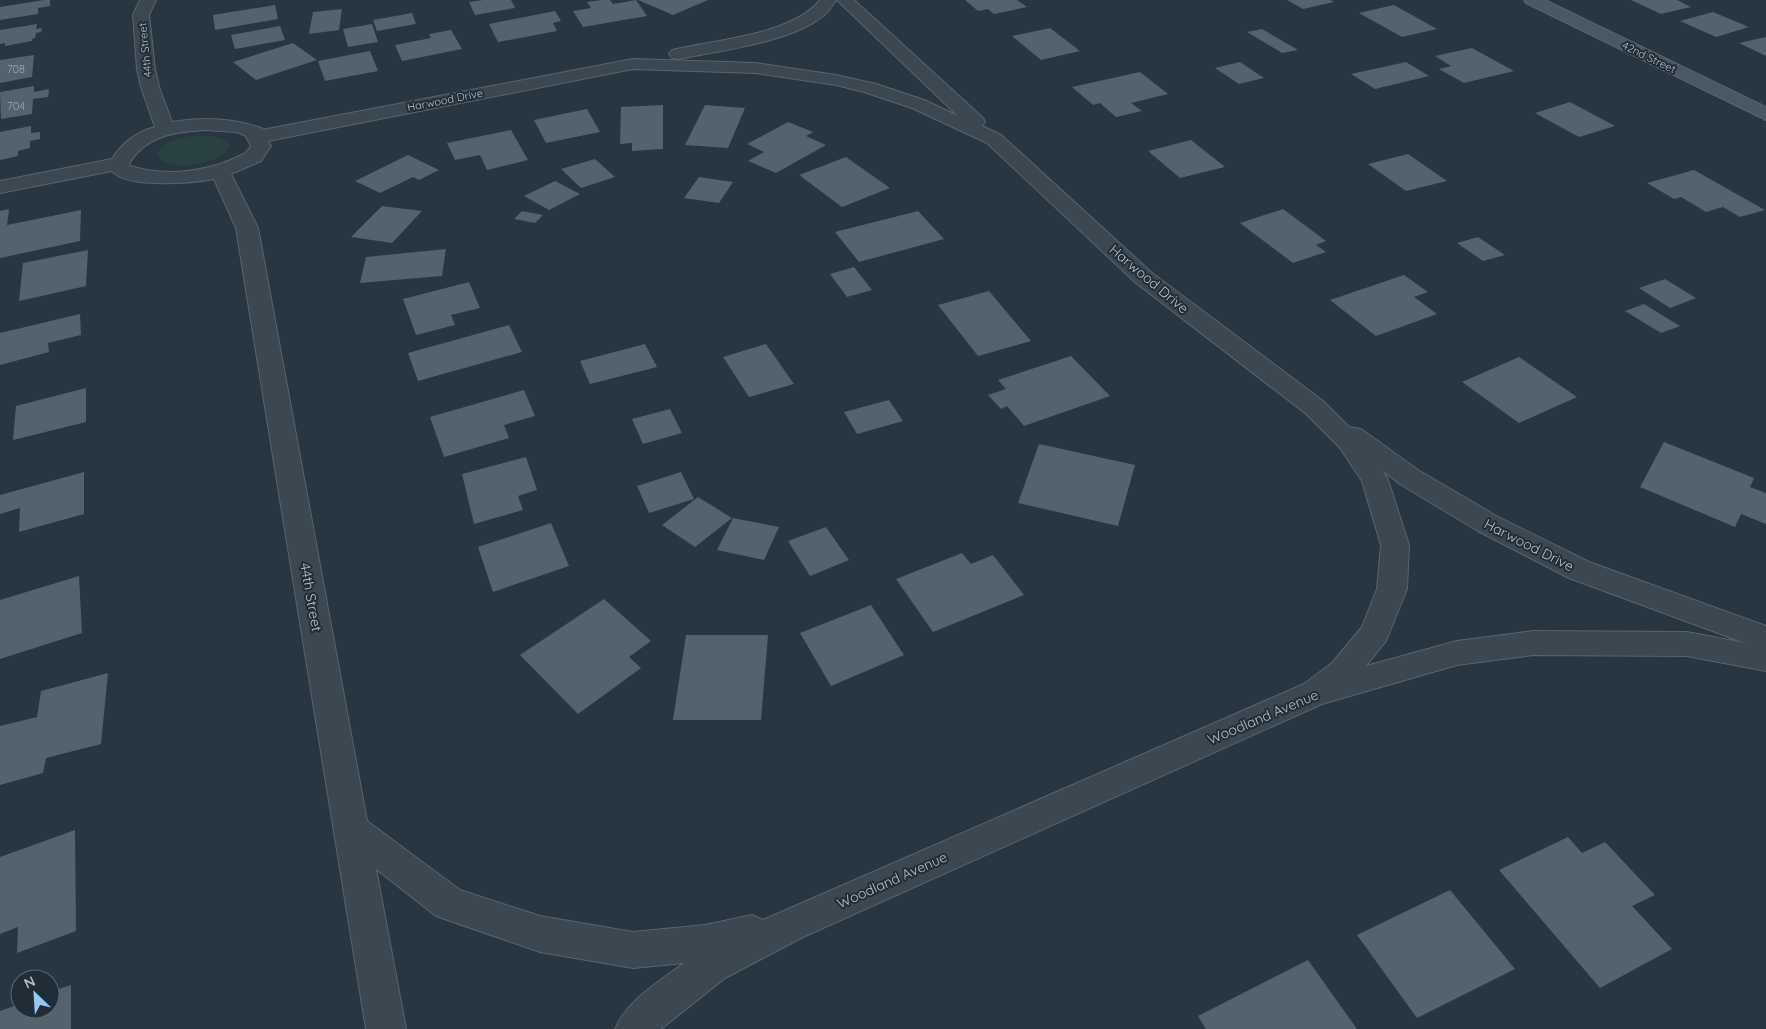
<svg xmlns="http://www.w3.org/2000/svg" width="1766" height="1029" viewBox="0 0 1766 1029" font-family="Quicksand,sans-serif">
<rect width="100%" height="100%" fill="#273641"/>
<path fill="#294241" d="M190,136c13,0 31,-2 40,9 -2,2 -2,5 -4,7 -11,13 -65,21 -69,1 7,-12 20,-13 33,-17z"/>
<g fill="#52636e">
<path d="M44,0h6v6l-12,2v6l-38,6v-13z"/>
<path d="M483,0h28l4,8 -40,7 -6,-13z"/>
<path d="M602,0h8l3,4 23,-4 11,16 -64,11 -10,-16 18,-3 -4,-6z"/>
<path d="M638,0h70l-35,15z"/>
<path d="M965,0h52l10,7 -33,7 -6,-5 -10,2z"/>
<path d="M1287,0h43l4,2 -31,7z"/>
<path d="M1631,0h46l14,7 -30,7z"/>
<path d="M275,5l3,14 -63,11 -2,-15z"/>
<path d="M1394,5l43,24 -35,8 -43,-24z"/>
<path d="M342,9l-3,21 -30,4 4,-22z"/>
<path d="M555,11l6,10 -8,2 4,8 -59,11 -9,-18z"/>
<path d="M1713,12l36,15 -33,10 -36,-16z"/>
<path d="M412,13l4,11 -39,7 -4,-11z"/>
<path d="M37,24l-1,5 6,-1 -1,4 -5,1 -1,5 -3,1v2l-27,5v-3l-5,1v-14z"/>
<path d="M372,24l6,18 -30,5 -5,-18z"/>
<path d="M280,26l5,14 -50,9 -4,-14z"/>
<path d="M1050,28l30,23 -39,9 -29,-24z"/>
<path d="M1262,29l36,21 -16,3 -35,-21z"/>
<path d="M451,30l11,19 -60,12 -7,-16 36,-7 -2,-4z"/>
<path d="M1766,37v19l-27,-13z"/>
<path d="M293,43l24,17 -61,20 -23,-18z"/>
<path d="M1472,48l42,23 -50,12 -25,-14 12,-3 -16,-10z"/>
<path d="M370,51l8,20 -53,10 -7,-20z"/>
<path d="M34,55l-2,22 -32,6v-23z"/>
<path d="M1240,62l24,16 -25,6 -24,-16z"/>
<path d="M1406,62l23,14 -54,13 -24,-15z"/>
<path d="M1140,72l28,22 -37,9 11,8 -26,6 -16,-14 -7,2 -21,-18z"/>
<path d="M34,86v6l15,-3 -1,8 -15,2 -1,15 -31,5 -1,-27z"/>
<path d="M1570,102l45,24 -36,11 -44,-24z"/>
<path d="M663,105v44l-31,2v-8l-12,1 1,-37z"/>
<path d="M705,105l40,3 -17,40 -43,-3z"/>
<path d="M587,109l13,23 -54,11 -12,-23z"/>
<path d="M788,122l25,10 -7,4 20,9 -50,28 -28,-12 16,-9 -17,-8z"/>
<path d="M31,126v7l9,-1v7l-10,2v7l-12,3v5l-18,4v-28z"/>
<path d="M511,130l17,30 -41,10 -7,-15 -25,5 -8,-17z"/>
<path d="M1191,140l34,27 -45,11 -32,-27z"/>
<path d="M1408,154l39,27 -41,10 -38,-27z"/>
<path d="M408,155l31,15 -20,10 -6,-3 -33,16 -25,-12z"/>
<path d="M846,157l44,31 -48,19 -43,-32z"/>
<path d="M595,159l20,18 -34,11 -20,-19z"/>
<path d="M1694,170l71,40 -25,7 -17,-10 -17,5 -25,-15 -7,2 -27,-16z"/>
<path d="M699,177l34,5 -14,21 -35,-5z"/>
<path d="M555,181l25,13 -31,16 -25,-14z"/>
<path d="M382,206l40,5 -30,32 -41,-6z"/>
<path d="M9,209l-2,16 74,-15 -1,31 -80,17v-47z"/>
<path d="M1283,209l43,32 -10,4 10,7 -33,11 -53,-40z"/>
<path d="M522,211l21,4 -8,8 -21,-4z"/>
<path d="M918,211l26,28 -85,23 -24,-30z"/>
<path d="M1478,237l27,18 -22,6 -26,-18z"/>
<path d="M446,249l-4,27 -82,7 6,-26z"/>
<path d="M88,250l-2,36 -67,15 4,-38z"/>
<path d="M854,267l18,23 -25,7 -17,-23z"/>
<path d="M1404,275l24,17 -14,5 23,17 -61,22 -46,-36z"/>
<path d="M1665,279l31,19 -26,10 -31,-20z"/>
<path d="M469,282l11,26 -29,7 4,10 -39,10 -13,-36z"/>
<path d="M989,291l42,50 -53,15 -40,-51z"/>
<path d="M1644,304l36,22 -19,7 -36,-22z"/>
<path d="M80,314l1,21 -33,8 1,9 -49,13v-32z"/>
<path d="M509,325l13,27 -104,29 -10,-28z"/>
<path d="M645,344l12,23 -67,17 -10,-23z"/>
<path d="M766,344l28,40 -45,13 -26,-40z"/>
<path d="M1071,356l39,40 -86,30 -17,-20 -6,3 -13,-14 18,-6 -8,-9z"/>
<path d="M1519,357l58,40 -58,26 -57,-41z"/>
<path d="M86,388v34l-73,18 3,-34z"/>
<path d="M524,390l11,26 -31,9 5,13 -65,19 -14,-40z"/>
<path d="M889,400l14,21 -46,13 -13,-22z"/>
<path d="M670,409l12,24 -39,11 -11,-25z"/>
<path d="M1664,442l90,36 -4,9 16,6v31l-25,-10 -6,13 -95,-40z"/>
<path d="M1039,444l96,21 -17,61 -100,-23z"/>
<path d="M526,457l11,33 -19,6 5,14 -49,14 -12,-50z"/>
<path d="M84,472v42l-65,18 1,-24 -20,6v-19z"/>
<path d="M681,472l13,27 -45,14 -12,-27z"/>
<path d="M698,497l34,21 -37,29 -33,-22z"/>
<path d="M733,518l46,9 -15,33 -47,-10z"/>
<path d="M551,523l18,43 -76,26 -15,-45z"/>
<path d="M826,527l23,33 -39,16 -22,-35z"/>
<path d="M962,553l9,11 22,-9 31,40 -91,37 -37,-53z"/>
<path d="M79,576l3,57 -82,26v-59z"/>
<path d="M604,599l47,42 -22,16 12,11 -63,46 -58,-59z"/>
<path d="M871,605l33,50 -73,31 -31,-53z"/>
<path d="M686,635h82l-7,85h-88z"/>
<path d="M108,673l-7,71 -55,14 -3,15 -43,12v-59l37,-9 4,-26z"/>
<path d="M75,830l1,101 -59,22 1,-26 -18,7v-77z"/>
<path d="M1568,837l14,16 23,-11 50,53 -23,11 40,43 -72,39 -101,-118z"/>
<path d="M1450,890l65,79 -98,49 -60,-83z"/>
<path d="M1308,960l49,69h-151l-8,-13z"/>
<path d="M71,985v44h-71v-18l20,-7v5h30v-17z"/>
</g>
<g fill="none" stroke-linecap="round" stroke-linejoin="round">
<defs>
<g id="street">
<path d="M140,0h16l-7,15 6,54 4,18 13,35c30,-5 60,-4 89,6l1,2 371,-71 123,4 80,12 40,9 48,16 34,16 -121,-116h17l129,118 2,4 -3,4 19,9 151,138 171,128 26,26 12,2 57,41 80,47 91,45 177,64v45l-79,-15 -154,-1 -76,10 -135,39 -519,233 -78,41 -64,51h-46c13,-30 44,-47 69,-66l-51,5 -93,-16 -104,-36 -60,-47 30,160h-40l-130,-801 -22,-49c-21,4 -88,10 -102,-8l-112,22v-12l112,-22c10,-16 24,-27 43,-32l-14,-40 -4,-18 -4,-54zM633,69l123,4 80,12 28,7 48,16 75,35 149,140 169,130 35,35 22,33 19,64 -4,44 -15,38 -30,36 -28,21 -541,236 -11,-5 -47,10 -72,7 -93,-16 -80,-26 -93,-69 -109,-593 -27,-54 30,-13 10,-15 -3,-5zM204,130l33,2 9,4 5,10c-4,8 -10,9 -18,13 -32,14 -70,17 -103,7l-1,-2c16,-28 45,-32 75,-34zM1383,471l17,13 78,47 91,47 176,65 -58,-11 -154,-1 -76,10 -91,25 20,-25 21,-52 2,-44 -21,-65z"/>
<path d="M820,0h16c-3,5 -7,11 -12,15 -30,27 -106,36 -146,44l-6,-1 -3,-4 3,-4c42,-10 120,-15 148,-50z"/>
</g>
<path id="secondary" d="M1524,0h21l221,107v13l-240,-117z"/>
</defs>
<use href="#street" stroke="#59656e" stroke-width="2"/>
<use href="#secondary" stroke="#59656e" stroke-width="2"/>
<use href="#street" fill="#3b4751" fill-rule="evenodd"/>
<use href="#secondary" fill="#4a5764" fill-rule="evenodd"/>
</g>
<g text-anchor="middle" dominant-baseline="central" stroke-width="4" stroke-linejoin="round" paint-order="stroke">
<g font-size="11" fill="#b8c2cb" stroke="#202d36">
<text transform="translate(145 50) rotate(-96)">44th Street</text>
<text transform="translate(1649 57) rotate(26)">42nd Street</text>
<text transform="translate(445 100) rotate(-11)">Harwood Drive</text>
</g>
<g font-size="11" fill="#9eaab4">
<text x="16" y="69">708</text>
<text x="16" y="106">704</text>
</g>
<g font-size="14" fill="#b8c2cb" stroke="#202d36">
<text transform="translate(1149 279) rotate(40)">Harwood Drive</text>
<text transform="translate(1529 545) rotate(27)">Harwood Drive</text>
<text transform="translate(311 597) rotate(80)">44th Street</text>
<text transform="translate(1263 717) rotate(-23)">Woodland Avenue</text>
<text transform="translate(892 880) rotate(-24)">Woodland Avenue</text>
</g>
</g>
<g transform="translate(35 994) rotate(335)"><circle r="24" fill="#202d36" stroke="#5d6972"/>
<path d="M0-4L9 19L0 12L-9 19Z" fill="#93c8f5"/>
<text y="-8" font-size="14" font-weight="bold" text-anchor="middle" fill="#b8c2cb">N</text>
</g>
</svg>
